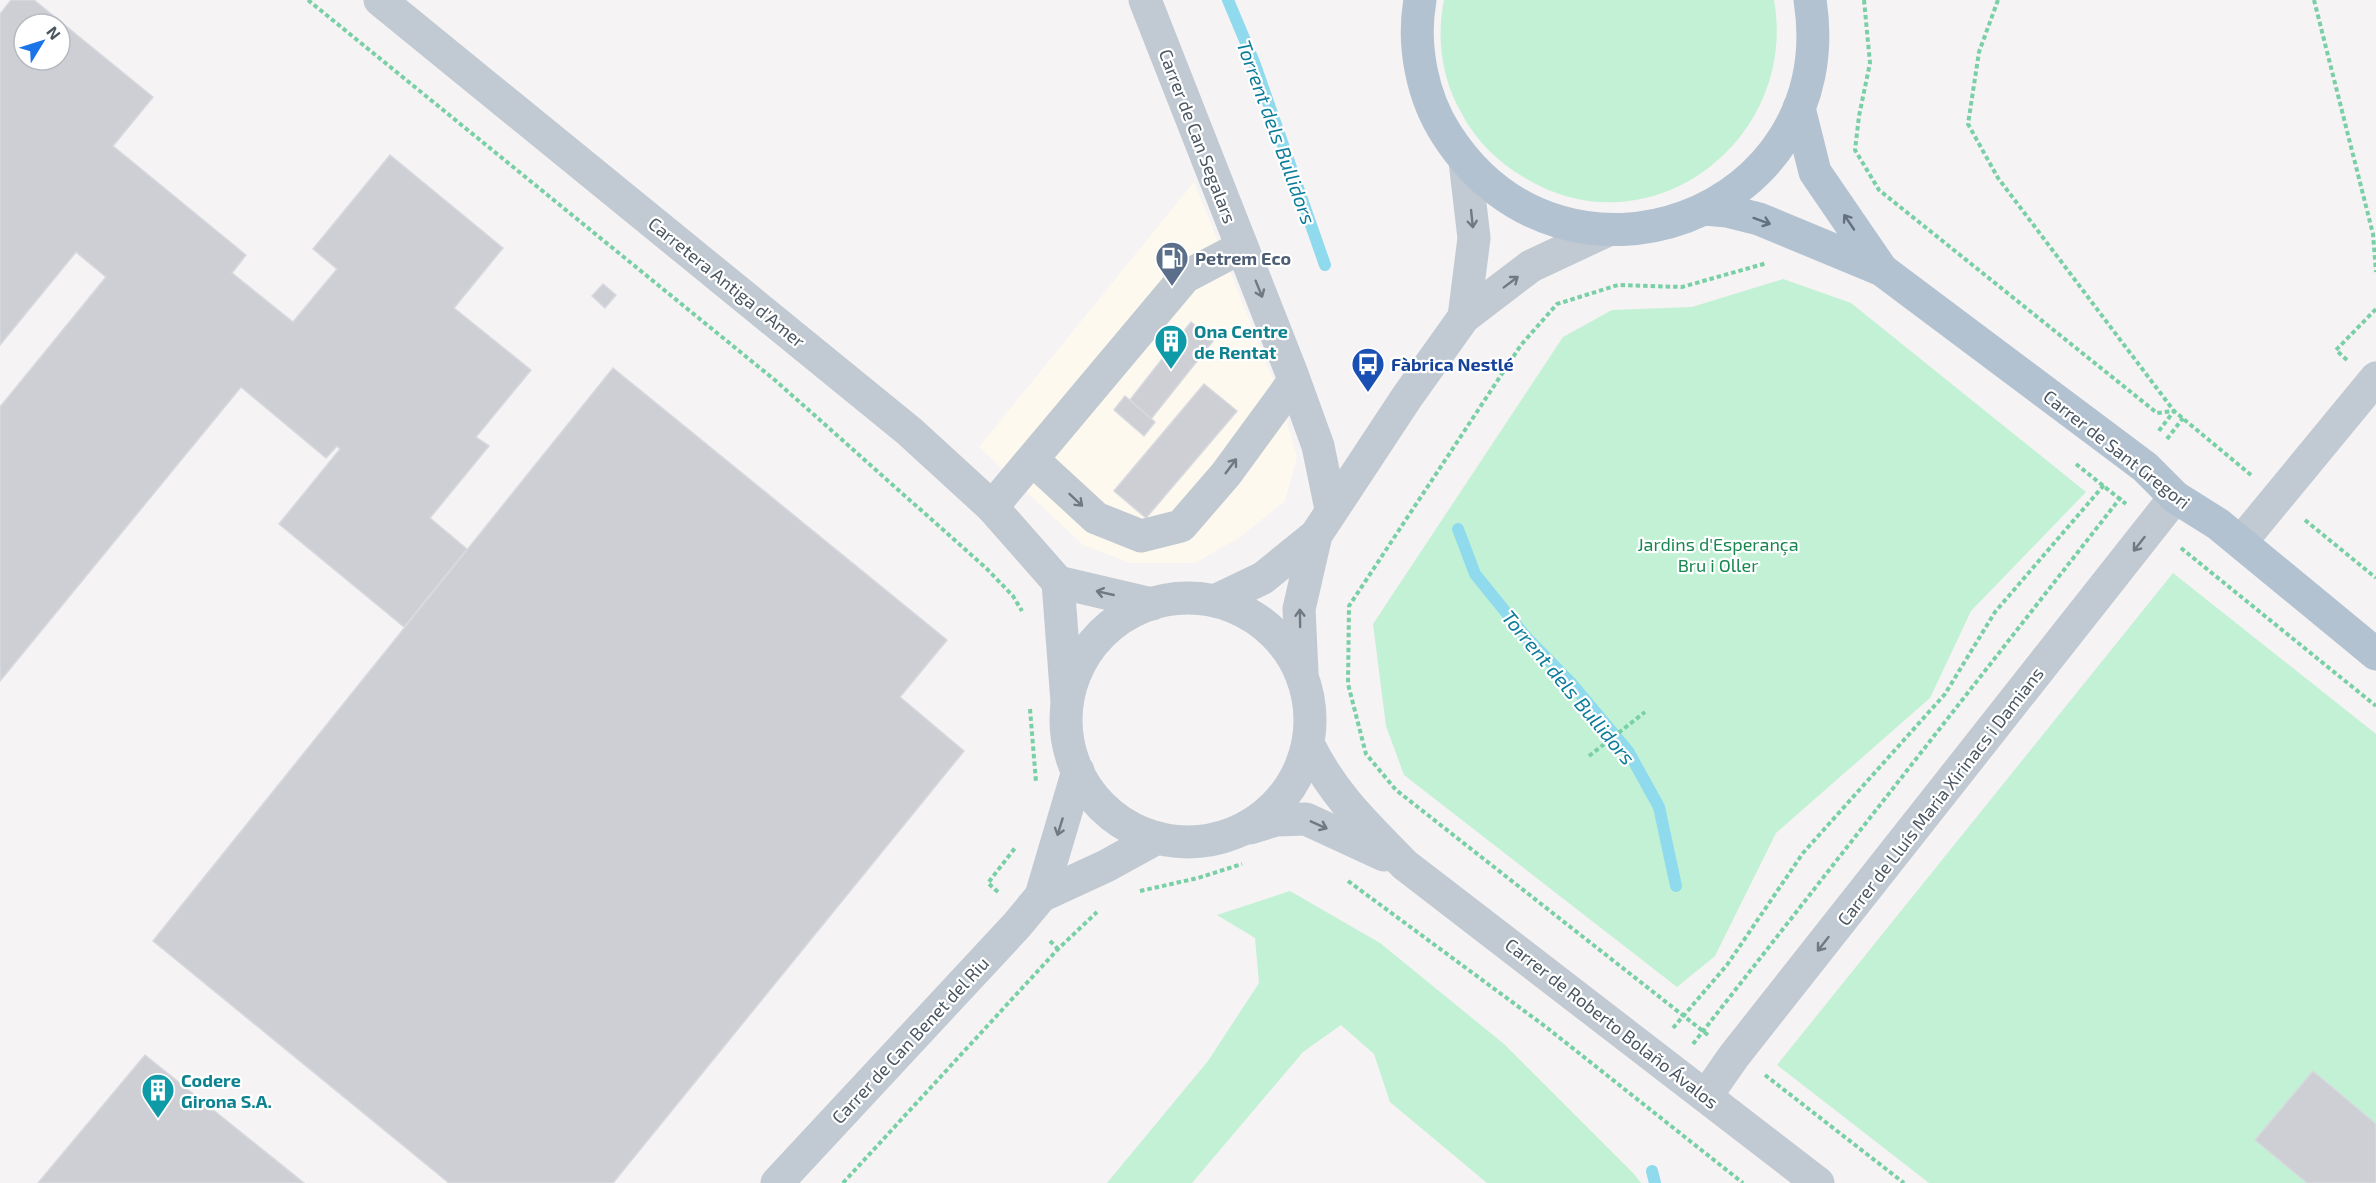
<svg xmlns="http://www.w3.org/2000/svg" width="2376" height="1183" viewBox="0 0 2376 1183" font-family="'Exo 2',sans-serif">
<rect width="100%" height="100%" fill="#f5f3f3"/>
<path fill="#fdf9ef" d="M1194,182l84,210 19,65 -12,44 -45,36 -45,26h-64l-48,-18 -104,-98z"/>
<g fill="#c3f1d5">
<path d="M1444,0h330c25,140 -124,254 -249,178 -26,-15 -49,-37 -63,-64 -20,-34 -26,-75 -18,-114z"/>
<path d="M1783,279l68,24 235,189 -115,119 -41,87 -154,135 -61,123 -38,31 -273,-212 -18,-49 -13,-102 190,-287 49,-27 80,-3z"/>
<path d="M2173,573l203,161v449h-447l-152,-118z"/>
<path d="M1290,891l90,52 124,101 130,130 7,9h-154l-97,-81 -16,-48 -33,-29 -38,27 -111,131h-85l101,-122 51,-78 -4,-45 -38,-23z"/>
</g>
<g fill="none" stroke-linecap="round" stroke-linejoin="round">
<g stroke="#90daee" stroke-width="12">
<path d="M1228,0l26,62 71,203"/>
<path d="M1458,529l17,45 51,63 46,47 56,67 31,56 17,79"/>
<path d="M1652,1171l3,12"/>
</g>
</g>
<g fill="#cdcfd5" stroke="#d7d9de" stroke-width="1.5" fill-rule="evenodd">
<path d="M11,0h23l119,97 -40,49 133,109 -14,18 61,49 44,-53 -24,-20 77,-94 113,93 -49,60 77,62 -55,67 13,9 -59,72 37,31 -63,78 -125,-103 61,-75 -3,-3 -11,12 -85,-71 -241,294v-274l106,-130 -30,-25 -76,93v-331zM24,24h36v36h-36z"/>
<path d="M603,284l13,11 -11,13 -13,-12z"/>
<path d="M1191,322l22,19 -62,78 -21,-19z"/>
<path d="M613,368l334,272 -47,57 64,54 -351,432h-164l-296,-242z"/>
<path d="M1204,384l33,27 -91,107 -32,-27z"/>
<path d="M1125,396l30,26 -11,14 -30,-26z"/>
<path d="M145,1055l159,128h-266z"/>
<path d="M2313,1071l63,53v59h-69l-52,-43z"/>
</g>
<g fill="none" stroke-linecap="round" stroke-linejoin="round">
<g stroke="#7ad0a6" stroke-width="4" stroke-dasharray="4.5 3" stroke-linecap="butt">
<path d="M308,0l468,381 210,187 27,28 9,15"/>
<path d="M1864,0l6,63 -11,53 -4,34 24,40 278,223 17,-2 77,64"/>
<path d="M1998,0l-19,52 -11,72 30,54 176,233 -16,21"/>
<path d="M2314,0l59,234 3,38"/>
<path d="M2347,360l-11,-10 40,-41"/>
<path d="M2167,439l16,-21"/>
<path d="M2076,464l50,40"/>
<path d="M2305,520l71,58"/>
<path d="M2181,548l195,158"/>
<path d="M1030,709l6,73"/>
<path d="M1589,756l56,-44"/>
<path d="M1348,881l198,146 197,156"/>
<path d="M1140,891l58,-13 44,-14"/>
<path d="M998,892l-10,-9 27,-35"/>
<path d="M1050,941l8,8"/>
<path d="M1673,1028l54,-63 76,-112 142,-159 50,-82 109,-127"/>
<path d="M1708,1035l-312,-245 -30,-36 -18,-70 1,-78 172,-261 36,-41 61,-19 64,2 85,-24"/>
<path d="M1693,1044l428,-547"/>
<path d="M1765,1075l139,108"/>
<path d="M843,1183l215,-234 39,-37"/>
</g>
<g stroke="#c1cad2" stroke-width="33">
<path d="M380,0l529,431 83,76 66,75 9,120"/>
<path d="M1145,0l147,374 26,72 13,63"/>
<path d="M1464,317l10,-79 -9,-77"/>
<path d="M1033,460l63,58 45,18 40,-10 45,-52 68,-93"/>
<path d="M992,507l193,-230 57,-30"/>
<path d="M2241,542l135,-164"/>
<path d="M1058,582l94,22"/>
<circle cx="1188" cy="720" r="122"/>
<path d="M1215,601l48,-23 53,-43"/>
<path d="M1302,672l-3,-63 17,-74 91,-138 57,-80 67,-51 77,-36"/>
<path d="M1308,744c26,52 57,80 97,121l413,318"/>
<path d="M1250,828l26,-8 30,-1 78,36"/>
<path d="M1041,896l37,-125"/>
<path d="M1706,1096l28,-40 441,-559"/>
<path d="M777,1183l240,-258 24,-29 65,-30 51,-28"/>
</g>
<g stroke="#b3c2d1" stroke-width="33">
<path d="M1420,0c-8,45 2,97 27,135 118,183 397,80 363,-135"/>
<path d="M1799,108l16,64 67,98"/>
<path d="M1705,209l22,2 32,8 123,51 263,197 30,30 43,27 158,130"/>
</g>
</g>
<defs><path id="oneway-shaft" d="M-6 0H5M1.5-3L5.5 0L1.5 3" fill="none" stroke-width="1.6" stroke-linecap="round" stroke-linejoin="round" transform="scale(1.5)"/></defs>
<g stroke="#6e7983">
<use href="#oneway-shaft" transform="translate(1472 219) rotate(84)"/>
<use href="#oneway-shaft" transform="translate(1511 282) rotate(-37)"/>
<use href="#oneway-shaft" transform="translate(1259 289) rotate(68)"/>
<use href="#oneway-shaft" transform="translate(1231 466) rotate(-53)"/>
<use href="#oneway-shaft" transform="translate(1076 500) rotate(43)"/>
<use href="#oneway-shaft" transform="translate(2139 544) rotate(128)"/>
<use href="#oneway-shaft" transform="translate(1105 593) rotate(-167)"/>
<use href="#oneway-shaft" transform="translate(1300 618) rotate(-91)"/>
<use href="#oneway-shaft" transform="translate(1319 825) rotate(24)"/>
<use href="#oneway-shaft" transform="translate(1060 827) rotate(107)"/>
<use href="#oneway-shaft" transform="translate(1823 944) rotate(128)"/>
</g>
<g stroke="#64717d">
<use href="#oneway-shaft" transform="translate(1762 221) rotate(20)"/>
<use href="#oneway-shaft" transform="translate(1849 222) rotate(-124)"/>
</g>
<defs>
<symbol id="fuel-pin" viewBox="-11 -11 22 30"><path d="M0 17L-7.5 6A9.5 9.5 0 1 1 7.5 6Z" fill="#5c6f8a" stroke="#fff"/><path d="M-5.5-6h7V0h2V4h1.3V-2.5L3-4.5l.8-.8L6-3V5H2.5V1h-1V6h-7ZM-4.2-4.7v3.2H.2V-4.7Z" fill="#fff"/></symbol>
<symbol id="building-pin" viewBox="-11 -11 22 30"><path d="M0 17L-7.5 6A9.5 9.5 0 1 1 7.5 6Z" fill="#0f9aa8" stroke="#fff"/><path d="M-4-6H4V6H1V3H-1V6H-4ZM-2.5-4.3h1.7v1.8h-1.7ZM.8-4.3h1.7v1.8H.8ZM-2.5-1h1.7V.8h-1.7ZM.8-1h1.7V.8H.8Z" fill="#fff"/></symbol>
<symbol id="bus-pin" viewBox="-11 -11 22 30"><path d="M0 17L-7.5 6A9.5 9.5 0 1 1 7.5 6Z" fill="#1a4fb4" stroke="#fff"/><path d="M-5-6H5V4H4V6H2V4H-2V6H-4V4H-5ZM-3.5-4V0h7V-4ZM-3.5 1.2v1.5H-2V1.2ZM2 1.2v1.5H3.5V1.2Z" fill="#fff"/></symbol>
</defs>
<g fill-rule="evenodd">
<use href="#fuel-pin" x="1153" y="239" width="38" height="52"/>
<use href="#building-pin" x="1152" y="322" width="38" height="52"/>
<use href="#bus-pin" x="1349" y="345" width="38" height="52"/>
<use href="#building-pin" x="139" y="1071" width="38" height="52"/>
</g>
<g text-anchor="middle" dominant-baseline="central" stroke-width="4.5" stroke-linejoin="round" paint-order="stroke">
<g font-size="18" fill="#4a5661" stroke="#fff">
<text transform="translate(1198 136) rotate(69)">Carrer de Can Segalars</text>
<text transform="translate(727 282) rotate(39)">Carretera Antiga d'Amer</text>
<text transform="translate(2117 449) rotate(38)">Carrer de Sant Gregori</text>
<text transform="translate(1940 796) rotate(-52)">Carrer de Lluís Maria Xirinacs i Damians</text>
<text transform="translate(1612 1023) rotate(38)">Carrer de Roberto Bolaño Ávalos</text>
<text transform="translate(910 1040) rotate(-47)">Carrer de Can Benet del Riu</text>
</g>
<g font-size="18" font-weight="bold" fill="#4e5e75" stroke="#fff" text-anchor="start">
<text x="1195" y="258">Petrem Eco</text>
</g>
<g font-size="18" font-weight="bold" fill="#0d838f" stroke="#fff" text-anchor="start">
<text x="1194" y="331">Ona Centre<tspan x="1194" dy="21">de Rentat</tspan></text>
<text x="181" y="1080">Codere<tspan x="181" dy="21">Girona S.A.</tspan></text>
</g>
<g font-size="18" font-weight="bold" fill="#164399" stroke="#fff" text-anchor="start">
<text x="1391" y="364">Fàbrica Nestlé</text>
</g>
<g font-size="18" fill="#17864f" stroke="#fff">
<text x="1718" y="544">Jardins d'Esperança<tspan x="1718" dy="21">Bru i Oller</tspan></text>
</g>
<g font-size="20" font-style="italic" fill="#0c7c9b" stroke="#fff">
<text transform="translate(1277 132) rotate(70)">Torrent dels Bullidors</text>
<text transform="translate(1569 687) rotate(50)">Torrent dels Bullidors</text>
</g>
</g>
<g transform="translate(42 42) rotate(52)"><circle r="28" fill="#ffffff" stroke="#b7bbc0" stroke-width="1.5"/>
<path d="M0-4.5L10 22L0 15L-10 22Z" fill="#1a73e8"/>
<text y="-9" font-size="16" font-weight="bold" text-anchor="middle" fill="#4a5661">N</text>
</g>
</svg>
